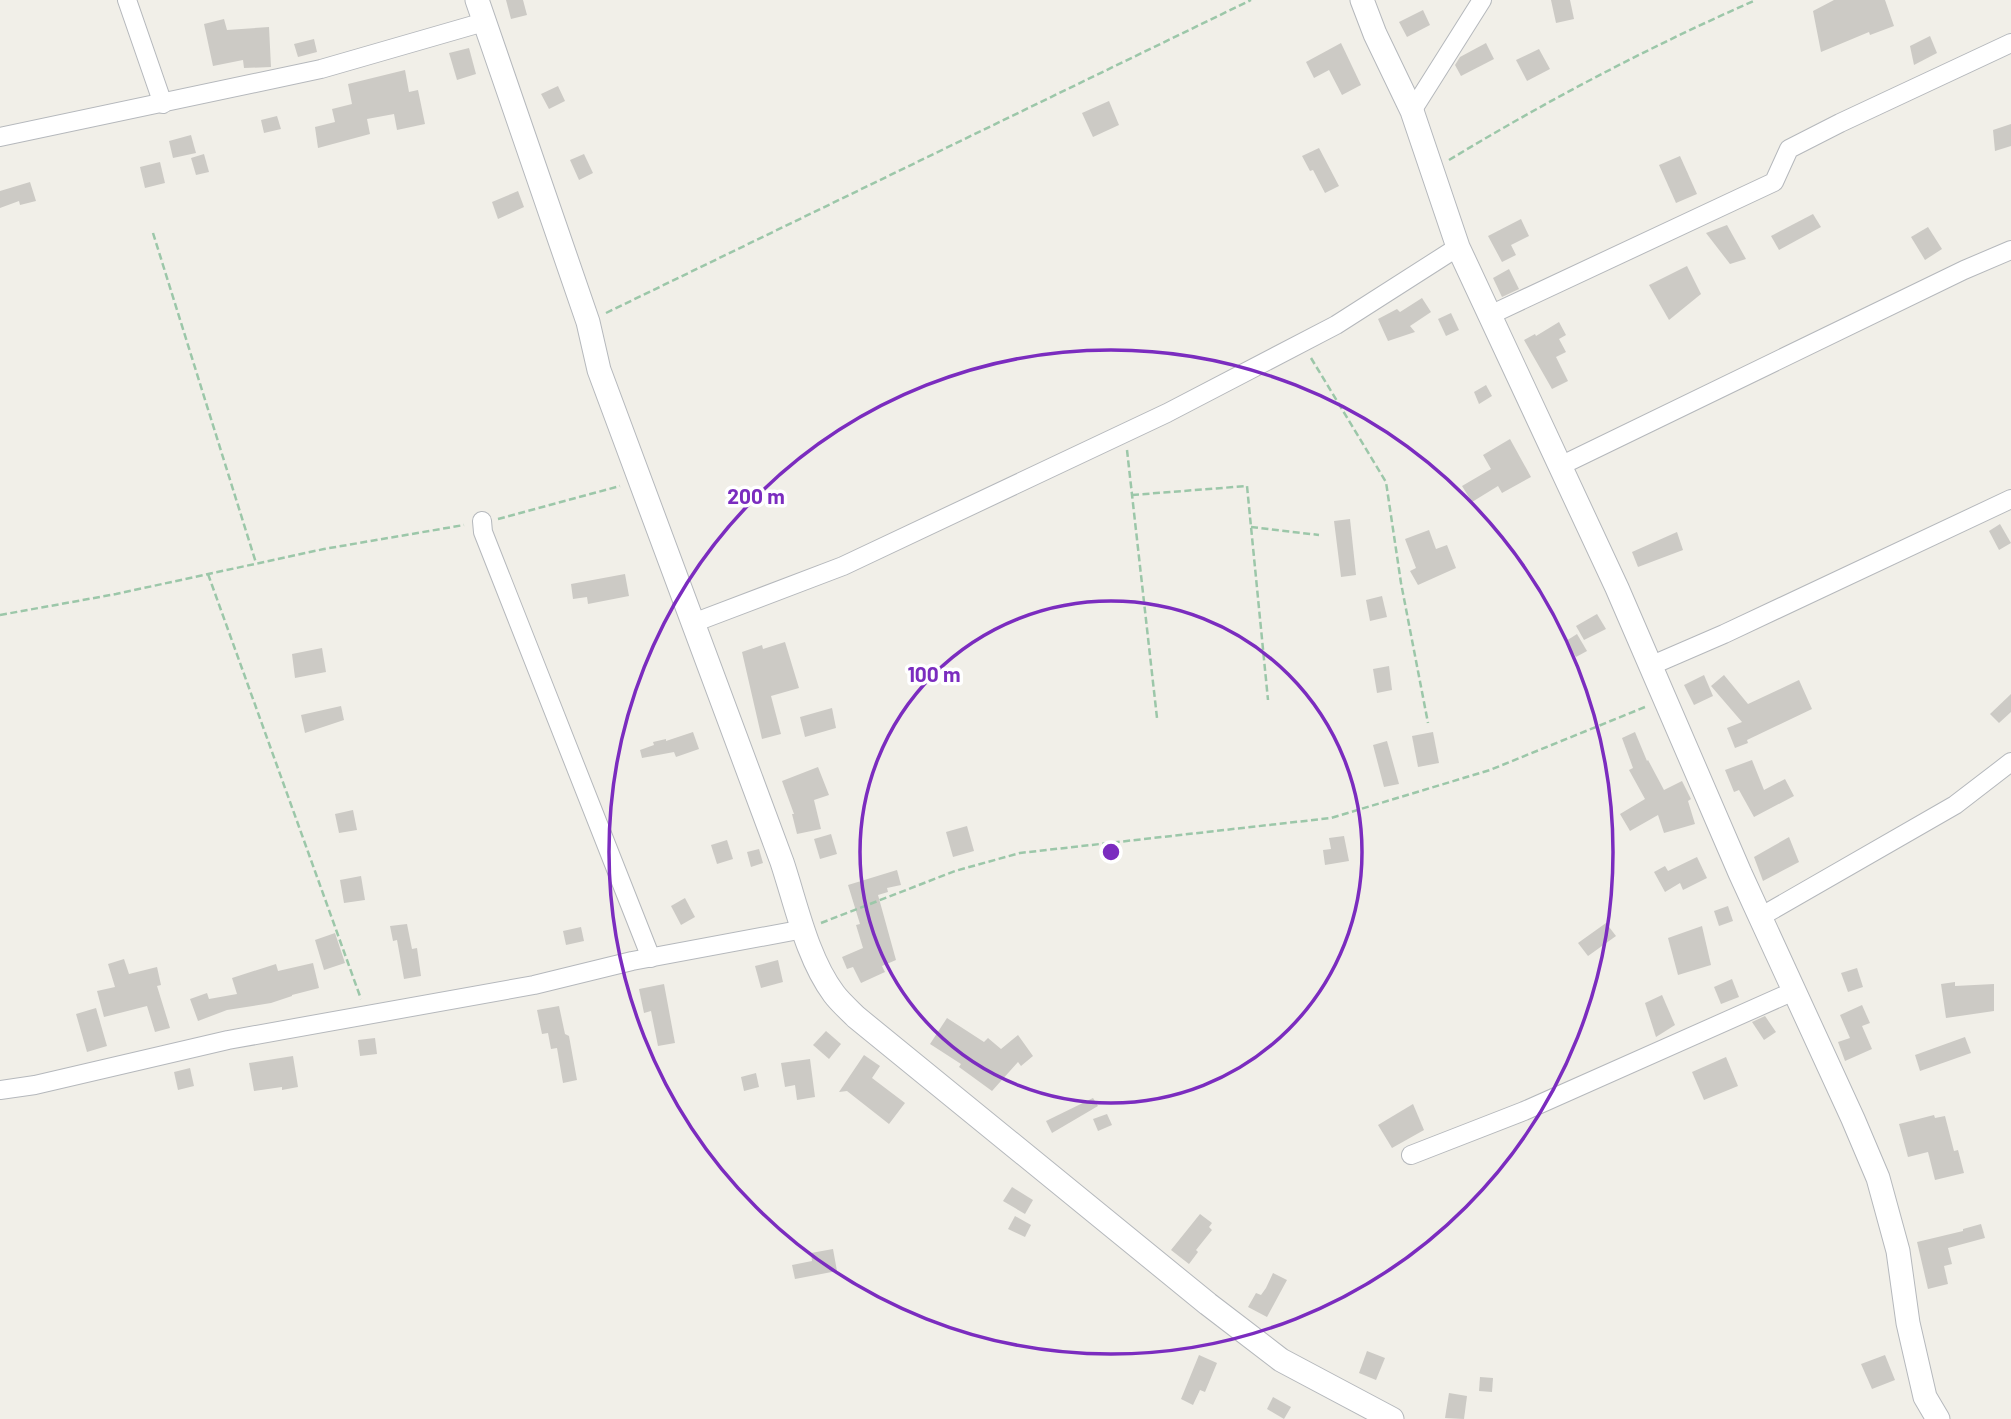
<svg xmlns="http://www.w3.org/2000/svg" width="2011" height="1419" viewBox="0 0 2011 1419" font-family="Barlow,sans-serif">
<rect width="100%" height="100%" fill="#f1efe8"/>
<g fill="#cccac5">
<path d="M506,0h17l4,15 -16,4z"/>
<path d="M1551,0h19l4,19 -18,4z"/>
<path d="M1834,0h51l9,26 -24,9 -1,-3 -48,20 -8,-41z"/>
<path d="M1423,10l7,15 -23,12 -8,-15z"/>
<path d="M224,19l3,11 42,-3 2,40 -27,1 -1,-8 -30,6 -9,-42z"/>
<path d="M1930,36l7,17 -23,12 -4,-19z"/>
<path d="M314,39l3,13 -19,5 -4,-13z"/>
<path d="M1341,43l20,42 -19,10 -13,-25 -15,8 -8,-16z"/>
<path d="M1486,43l8,16 -33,17 -6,-11 5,-8z"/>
<path d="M469,48l7,26 -19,6 -8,-27z"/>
<path d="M1539,49l11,20 -23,12 -11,-21z"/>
<path d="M405,70l4,22 9,-2 7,34 -28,6 -3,-16 -27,5 3,15 -52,14 -3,-21 20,-5 -3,-13 20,-5 -4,-20z"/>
<path d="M558,86l7,15 -16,8 -8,-15z"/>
<path d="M1109,101l10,24 -26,12 -11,-24z"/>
<path d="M277,116l4,13 -17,4 -3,-13z"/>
<path d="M2011,124v22l-16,5 -2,-21z"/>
<path d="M191,135l5,18 -23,5 -4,-17z"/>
<path d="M1319,148l20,38 -14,7 -12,-23 -3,1 -8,-15z"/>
<path d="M204,154l5,18 -13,3 -5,-17z"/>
<path d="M584,154l9,19 -14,7 -9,-20z"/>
<path d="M1680,156l17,38 -21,9 -17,-38z"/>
<path d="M160,162l5,21 -20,5 -5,-21z"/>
<path d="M30,182l6,19 -16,4 -1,-4 -19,7v-17z"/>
<path d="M518,191l6,16 -26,12 -6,-17z"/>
<path d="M1813,214l8,13 -42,23 -8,-14z"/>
<path d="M1521,219l8,17 -18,9 5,10 -14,7 -14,-26z"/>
<path d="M1727,225l19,34 -16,5 -24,-31z"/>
<path d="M1928,227l14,22 -17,11 -14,-23z"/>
<path d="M1687,266l14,28 -32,26 -20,-35z"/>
<path d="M1509,269l10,20 -17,8 -9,-19z"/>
<path d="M1422,298l9,14 -21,14 5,6 -27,9 -10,-22 19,-10 3,3z"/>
<path d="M1451,313l8,17 -13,6 -8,-17z"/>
<path d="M1559,322l7,13 -7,4 7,13 -10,5 12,24 -16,8 -28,-49 11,-6 1,2z"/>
<path d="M1486,385l6,11 -13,8 -5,-12z"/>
<path d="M1510,439l21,38 -29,16 -4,-7 -26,16 -10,-16 29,-17 -8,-14z"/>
<path d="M1350,519l6,56 -15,2 -7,-56z"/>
<path d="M2000,524l11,19 -12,7 -10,-19z"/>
<path d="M1429,530l7,19 11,-4 9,23 -38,17 -8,-14 6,-3 -11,-29z"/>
<path d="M1677,532l6,18 -45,17 -6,-15z"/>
<path d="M625,574l4,22 -41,8 -1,-7 -14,2 -2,-15z"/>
<path d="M1382,596l5,21 -17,4 -4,-21z"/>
<path d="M1597,614l9,15 -22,11 -8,-14z"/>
<path d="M1577,634l10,17 -11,6 -10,-16z"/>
<path d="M785,642l14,46 -28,8 10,38 -19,5 -20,-87 20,-7 1,4z"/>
<path d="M322,648l4,24 -31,6 -3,-24z"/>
<path d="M1389,666l3,24 -15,3 -4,-24z"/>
<path d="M1704,675l9,21 -19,9 -10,-20z"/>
<path d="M1724,675l24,29 51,-24 13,29 -65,31 1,3 -13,5 -8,-20 15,-6 -31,-36z"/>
<path d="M2011,694v18l-12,11 -9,-9z"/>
<path d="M341,706l3,14 -39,13 -4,-18z"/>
<path d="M832,708l4,20 -31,9 -5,-20z"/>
<path d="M693,732l6,17 -23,8 -2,-5 -32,6 -2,-8 14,-5 -1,-3 13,-3v2z"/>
<path d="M1433,732l6,31 -21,4 -6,-31z"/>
<path d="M1635,732l12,29 1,-1 16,30 18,-9 9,18 -3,2 7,23 -31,9 -6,-18 -28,16 -10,-17 25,-15 -16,-29 4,-2 -11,-30z"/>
<path d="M1387,741l12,43 -15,3 -11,-42z"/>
<path d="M1752,760l12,30 21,-11 9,17 -40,21 -15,-27 -5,2 -9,-22z"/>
<path d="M818,767l11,28 -15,5 7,29 -24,5 -5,-20h2l-12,-33z"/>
<path d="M353,810l4,20 -18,3 -4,-19z"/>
<path d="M967,826l7,25 -21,6 -7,-25z"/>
<path d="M831,834l6,20 -17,5 -6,-20z"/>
<path d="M1344,836l5,25 -24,4 -2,-15 8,-1 -2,-11z"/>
<path d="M1789,837l10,25 -36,19 -9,-24z"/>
<path d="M727,840l6,19 -16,5 -6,-19z"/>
<path d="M759,849l4,14 -12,4 -4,-15z"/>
<path d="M1697,857l10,21 -24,12 -3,-7 -15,9 -11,-20 11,-6 3,5z"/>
<path d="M897,870l4,15 -14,3 1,4 -10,3 18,65 -14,6 3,6 -24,11 -8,-16 -6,2 -5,-12 21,-9 -7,-23 4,-1 -12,-39z"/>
<path d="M361,876l4,24 -21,3 -4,-23z"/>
<path d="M685,898l10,19 -14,8 -10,-19z"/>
<path d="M1728,906l5,15 -14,5 -5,-15z"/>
<path d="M1606,923l10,13 -28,20 -10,-13z"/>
<path d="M407,924l5,25 5,-1 4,28 -17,3 -7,-39 -4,1 -3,-15z"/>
<path d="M1702,926l9,39 -33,10 -10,-37z"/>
<path d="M581,927l3,14 -18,4 -3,-14z"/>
<path d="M335,933l10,30 -21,7 -9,-30z"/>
<path d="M124,959l5,15 28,-7 4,18 -4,1 13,42 -15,4 -8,-26 -43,11 -7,-26 18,-4 -7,-23z"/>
<path d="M778,960l5,22 -22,6 -6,-22z"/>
<path d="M313,963l6,25 -27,7v1l-21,7 -44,7 -29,11 -8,-22 17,-6 2,6 28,-5 -5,-16 44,-14 2,7z"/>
<path d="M1857,968l6,19 -15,5 -7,-19z"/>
<path d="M1732,979l7,18 -18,7 -7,-17z"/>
<path d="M1955,982v4l39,-2v27l-48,7 -5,-34z"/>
<path d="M664,984l11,59 -17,3 -7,-35 -7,2 -5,-24z"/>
<path d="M1662,995l13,30 -19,12 -11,-34z"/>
<path d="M1862,1005l8,18 -8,3 10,23 -27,12 -7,-19 12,-4 -10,-23z"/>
<path d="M559,1006l6,28 4,2 8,44 -14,3 -6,-35 -6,1 -3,-16 -6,1 -5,-24z"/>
<path d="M96,1008l11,38 -20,6 -11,-38z"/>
<path d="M1765,1016l11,16 -12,8 -12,-18z"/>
<path d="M947,1018l37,24 4,-4 13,11 17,-14 15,21 -12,10 -3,-4 -26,29 -33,-24 2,-3 -31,-20z"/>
<path d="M826,1031l15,13 -12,15 -16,-14z"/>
<path d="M1965,1037l6,16 -51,18 -5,-16z"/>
<path d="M375,1038l2,16 -17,2 -2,-16z"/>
<path d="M864,1055l16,11 -8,12 33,25 -16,21 -42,-33 -8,1z"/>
<path d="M293,1056l5,31 -16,3v-3l-28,4 -5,-28z"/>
<path d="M1726,1057l12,29 -34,14 -12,-28z"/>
<path d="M810,1059l5,38 -18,3 -2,-15 -10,2 -4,-24z"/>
<path d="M190,1068l4,18 -16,4 -4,-18z"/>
<path d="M756,1073l3,14 -15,4 -3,-14z"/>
<path d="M1093,1098l5,8 -46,27 -6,-12z"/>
<path d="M1413,1104l11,26 -32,18 -14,-23z"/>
<path d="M1107,1114l5,11 -14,6 -5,-12z"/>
<path d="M1934,1115l1,3 10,-2 9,35 4,-1 6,23 -29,7 -7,-28 -20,5 -9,-33z"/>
<path d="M1012,1187l21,13 -8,14 -22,-13z"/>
<path d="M1200,1214l12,9 -3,4 3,3 -16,20 2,2 -9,12 -18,-14z"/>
<path d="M1015,1216l16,9 -6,12 -17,-8z"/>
<path d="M1981,1224l4,14 -37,10 4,16 -8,2 4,18 -20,5 -11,-47 46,-11v-2z"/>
<path d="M833,1249l4,22 -42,8 -3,-14 20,-4 -1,-8z"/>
<path d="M1273,1273l14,7 -20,37 -19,-10 8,-14 5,2 5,-7z"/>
<path d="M1367,1351l18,7 -9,22 -17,-7z"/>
<path d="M1199,1355l18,8 -12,29 -5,-2 -7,15 -12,-6z"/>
<path d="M1885,1355l10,25 -23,9 -11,-25z"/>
<path d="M1480,1377l13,1 -1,14 -13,-1z"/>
<path d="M1449,1393l18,3 -3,23 -19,-1z"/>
<path d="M1273,1397l18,10 -7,12 -17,-10z"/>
</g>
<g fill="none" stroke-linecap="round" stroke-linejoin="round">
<defs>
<g id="minor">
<path d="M127,0l36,104"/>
<path d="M1412,111l70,-111"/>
<path d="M0,137l321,-68 163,-47"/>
<path d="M1490,315l284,-133 15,-33 51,-26 171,-80"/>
<path d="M1560,466l404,-196 47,-20"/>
<path d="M482,521l1,11 168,426"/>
<path d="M693,623l150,-57 324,-153 169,-88 122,-78"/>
<path d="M1650,666l74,-32 287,-135"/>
<path d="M1760,917l195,-112 56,-43"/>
<path d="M0,1090l35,-5 193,-45 306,-55 98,-24 172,-32"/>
<path d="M1411,1155l113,-44 270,-120"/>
</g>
<g id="tertiary">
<path d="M477,0l111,322 11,48 183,492c14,42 25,96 52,132 6,8 15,16 22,23l352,287 73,56 111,59"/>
<path d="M1362,0l13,34 37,77 46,136 159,341 123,285 113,246 25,59 20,73 10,72 17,74 13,22"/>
</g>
</defs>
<use href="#minor" stroke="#b5b8bc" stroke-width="20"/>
<use href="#tertiary" stroke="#b5b8bc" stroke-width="25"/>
<g stroke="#9cc7a9" stroke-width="2.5" stroke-dasharray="7 3.5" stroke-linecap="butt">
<path d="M1449,160c99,-60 202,-114 307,-160"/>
<path d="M153,233l103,330"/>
<path d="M606,313l645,-313"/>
<path d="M1311,358l75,124 15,101 27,140"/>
<path d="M1127,450l30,268"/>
<path d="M1132,495l115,-9 21,214"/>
<path d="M498,519l122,-33"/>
<path d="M1251,527l68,8"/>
<path d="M208,574l153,425"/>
<path d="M0,615l116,-21 208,-45 140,-24"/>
<path d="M821,923l134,-52 65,-18 311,-35 159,-48 155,-63"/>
</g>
<use href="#minor" stroke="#fff" stroke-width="18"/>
<use href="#tertiary" stroke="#fff" stroke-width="23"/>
</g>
<g fill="none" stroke="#7b2cbf" stroke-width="3.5">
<circle cx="1111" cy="852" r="251"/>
<circle cx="1111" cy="852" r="502"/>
</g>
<circle cx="1111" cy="852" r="10" fill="#7b2cbf" stroke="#fff" stroke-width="3.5"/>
<g font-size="21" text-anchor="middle" font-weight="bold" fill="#7b2cbf" stroke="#fff" stroke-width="7" stroke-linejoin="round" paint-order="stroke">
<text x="756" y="504">200 m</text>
<text x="934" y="682">100 m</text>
</g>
</svg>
